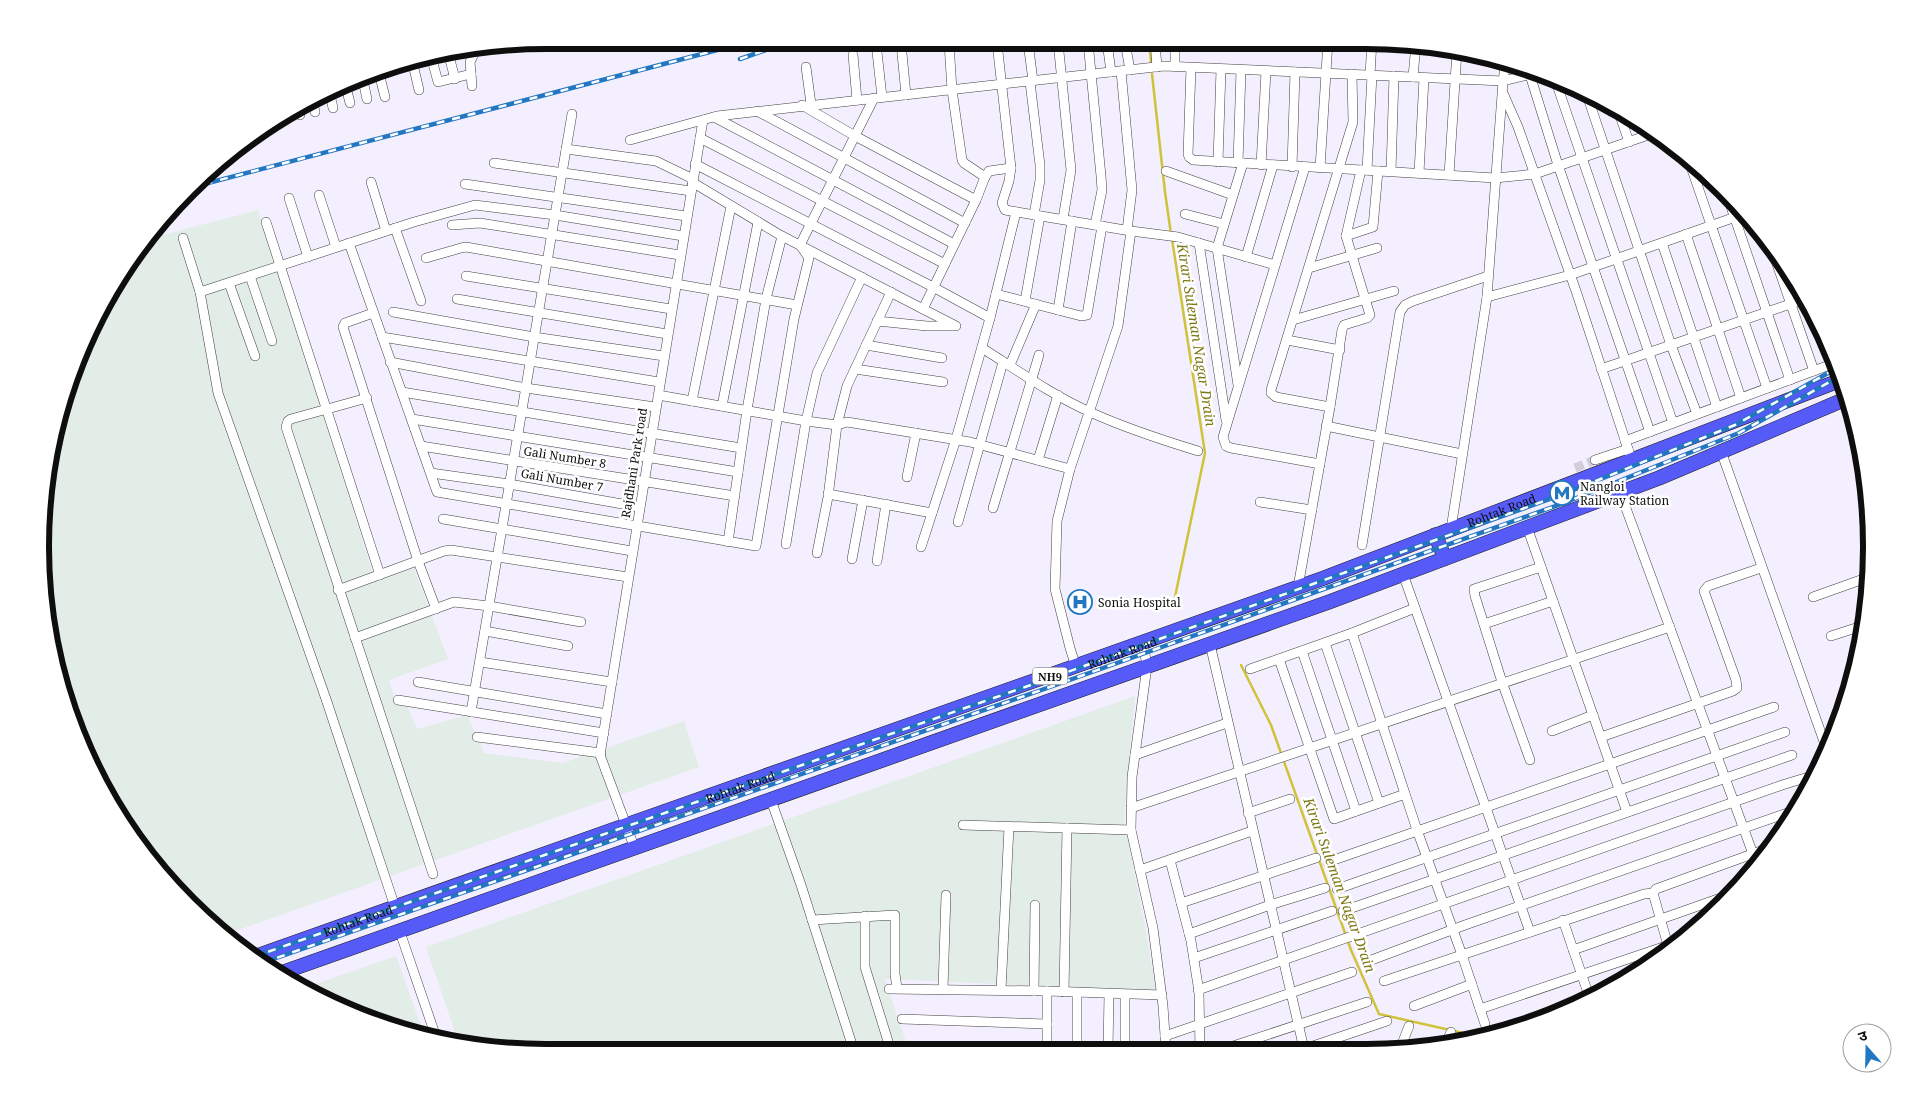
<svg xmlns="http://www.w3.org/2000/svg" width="1912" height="1093" viewBox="0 0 1912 1093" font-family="'Noto Serif','Noto Sans Devanagari',serif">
<rect width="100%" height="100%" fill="#f4efff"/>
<g fill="#e3ede7">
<path d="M258,210l117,370 39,-12 34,91 -59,21 7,23 11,3 10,23 50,-14 17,38 79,10 121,-42 15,46 -475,168 -11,-8 -47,-47 -58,-80 -30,-60 -28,-94 -9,-67 3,-98 13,-66 35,-92 34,-58 21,-26z"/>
<path d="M1135,696l-11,123 22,112 10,60 -271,-12 21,63 -24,9 -368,1 -56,-11 -32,-94z"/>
<path d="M396,956l28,78 -40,-8 -83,-37z"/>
</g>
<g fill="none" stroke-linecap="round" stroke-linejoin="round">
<g stroke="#d0c339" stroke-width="2.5">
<path d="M1149,42l2,20"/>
<path d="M1152,74l13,118 6,42"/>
<path d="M1172,239l33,214 -30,144"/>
<path d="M1241,665l30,60 80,225 28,64 102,23"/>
</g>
<path stroke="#d2cddb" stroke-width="9" stroke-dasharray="9 4.5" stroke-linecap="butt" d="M1575,468l20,-8"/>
<defs>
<g id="minor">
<path d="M1028,42l5,39"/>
<path d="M1058,42l13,128 -8,49"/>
<path d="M1088,42l13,134 1,14 -7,35"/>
<path d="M1107,42l4,30"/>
<path d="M1125,42l5,28"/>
<path d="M1155,42l2,25"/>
<path d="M1175,42v25"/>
<path d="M901,43l5,52"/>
<path d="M949,43l3,47 10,70 2,3 21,14 -9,23 -53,109 33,17"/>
<path d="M997,43l14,125 -2,13 -7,22 3,7 126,21 47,6 97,28"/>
<path d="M448,52l7,27"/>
<path d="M877,52l5,45"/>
<path d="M853,55l4,45"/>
<path d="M431,56l7,26 33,-8"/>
<path d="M412,60l7,30"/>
<path d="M806,67l5,37"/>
<path d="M1191,68l-3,86 1,3 4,3 302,18 40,-4 119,-41"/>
<path d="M378,69l7,28"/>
<path d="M1121,71l11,119 -5,40"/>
<path d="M1370,75l2,-34"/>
<path d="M1530,75l28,90 92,267"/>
<path d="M362,76l5,23"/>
<path d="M1413,77l3,-33"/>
<path d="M1030,82l10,83v15l-6,35"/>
<path d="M1556,82l117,341"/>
<path d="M345,83l5,20"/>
<path d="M472,86l-2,-24 8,-17"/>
<path d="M329,90l4,18"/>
<path d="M1503,93l15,34 58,164 52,158"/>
<path d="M1587,95l84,250 26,69"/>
<path d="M312,99l3,13"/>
<path d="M802,105l53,31 121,64"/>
<path d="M298,107l2,8"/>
<path d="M1617,107l12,35"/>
<path d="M757,111l208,112"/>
<path d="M714,117l240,127"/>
<path d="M276,121v2"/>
<path d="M700,138l245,126"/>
<path d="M630,140l87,-24 447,-50 339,15 33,-8"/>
<path d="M566,149l90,12 37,18"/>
<path d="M1688,158l79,230"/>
<path d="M1218,162l3,-93"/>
<path d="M494,163l197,28"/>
<path d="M1238,163l3,-93"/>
<path d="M695,164l238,123 57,31"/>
<path d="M1261,165l5,-94"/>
<path d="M1292,167l3,-95"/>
<path d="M1305,167l-82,270 3,9 5,2 89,16"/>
<path d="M1320,168l8,-127"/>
<path d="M1367,170l5,-95"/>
<path d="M1166,171l67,24"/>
<path d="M1391,171l3,-95"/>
<path d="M1419,173l5,-95"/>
<path d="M1449,175l8,-124"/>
<path d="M985,177l4,-6 22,-3"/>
<path d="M371,182l15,49"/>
<path d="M692,182l88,53 143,74"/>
<path d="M465,184l221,32"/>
<path d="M319,195l17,52"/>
<path d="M1727,195l63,185"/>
<path d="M289,198l19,59"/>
<path d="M1185,214l39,10"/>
<path d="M266,222l114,353"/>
<path d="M452,225l28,-2 200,32"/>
<path d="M395,228l26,73"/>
<path d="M1686,234l55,164"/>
<path d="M1346,236l27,-9 5,-56"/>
<path d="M183,238l17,54 18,101 108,306 69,208"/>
<path d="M1769,241l45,130"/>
<path d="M349,243l88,249 319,54 38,-227 15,-61 -9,-13 74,-147"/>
<path d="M1199,243l27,177"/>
<path d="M1662,243l55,164"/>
<path d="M1246,257l27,-92"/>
<path d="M426,258l35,-10 5,-1 331,58"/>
<path d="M1309,268l68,-20"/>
<path d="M250,276l22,65"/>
<path d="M466,276l205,33"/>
<path d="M229,283l26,73"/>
<path d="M200,292l214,-70 61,-17 80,10 128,21"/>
<path d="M996,294l85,22 6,-1 15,-89"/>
<path d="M1487,297l83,-22 174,-61"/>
<path d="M457,299l210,35"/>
<path d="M1025,301l15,-85"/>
<path d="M1058,310l14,-89"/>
<path d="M393,312l141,25 130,19"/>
<path d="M373,313l-28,10 -2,4 75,234 18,48"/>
<path d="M1293,320l101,-29"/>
<path d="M877,321l50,5h26"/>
<path d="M382,337l277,45"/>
<path d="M1287,340l53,10"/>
<path d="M866,345l76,13"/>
<path d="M982,348c35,22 70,47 108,64 35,16 72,28 108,39"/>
<path d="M390,362l136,26 129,19"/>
<path d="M1010,365l26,-61"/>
<path d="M855,369l88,13"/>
<path d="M1601,369l204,-70"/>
<path d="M1238,385l-21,-137 26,-85"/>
<path d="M402,392l339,56"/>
<path d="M658,395l148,26 31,4 10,-3 123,20 100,27"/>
<path d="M367,398l-76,21 -3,2 -2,6 147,447"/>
<path d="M1846,398l11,30"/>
<path d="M692,401l39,-195"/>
<path d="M722,406l36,-184"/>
<path d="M1330,407l-54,-10 -5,-4v-3l82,-268 -1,-48"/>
<path d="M412,419l326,53"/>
<path d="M1326,426l136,28"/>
<path d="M1625,441l210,-78"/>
<path d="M421,446l314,50"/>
<path d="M1721,451l106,299"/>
<path d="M1038,460l20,-65"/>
<path d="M1595,460l33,-11 2,6"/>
<path d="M431,473l78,11 130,23"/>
<path d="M907,477l9,-44"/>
<path d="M1620,492l133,362"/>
<path d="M828,494l104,19"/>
<path d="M1260,502l52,8"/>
<path d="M993,508l46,-153"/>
<path d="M443,519l189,32"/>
<path d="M958,522l45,-160"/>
<path d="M1527,527l100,285"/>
<path d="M1451,529l36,-232 16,-216 3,-20"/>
<path d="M728,542l19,-132 19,-111 16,-63"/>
<path d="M786,544l20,-123 11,-48 45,-96"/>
<path d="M1362,545l38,-233 5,-7 8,-4 75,-25"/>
<path d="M921,547l35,-108 34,-121 26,-106"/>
<path d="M817,553l11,-56 9,-72 10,-39 44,-94"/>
<path d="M852,559l11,-59"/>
<path d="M877,561l9,-57"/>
<path d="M1403,574l127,358"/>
<path d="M1298,587l32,-180 12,-77 2,-5 23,-7 3,-3 -24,-79 15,-66"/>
<path d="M338,590l106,-39 7,-1 177,27"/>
<path d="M1813,597l56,-20"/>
<path d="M1415,608l-63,25 65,197 45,125 23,69"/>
<path d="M1484,624l69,-23"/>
<path d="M485,631l83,15"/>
<path d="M1831,636l34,-11"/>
<path d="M355,638l99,-36 35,4 92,16"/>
<path d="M1143,643l4,23 -15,111 -1,53 22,98 10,78 3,44"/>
<path d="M1325,643l54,160"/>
<path d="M1210,644l94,405 83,-28"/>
<path d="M1302,651l54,160"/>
<path d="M1279,659l55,160 71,-25"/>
<path d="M480,662l132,20"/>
<path d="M1076,667l-6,-19 -15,-59 2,-68 13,-52 48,-143 13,-95"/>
<path d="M1250,669l102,-36"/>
<path d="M418,682l189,32"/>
<path d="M398,700l206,33"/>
<path d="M471,712l101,-598"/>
<path d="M1552,731l41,-16"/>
<path d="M477,737l124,16"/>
<path d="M1601,737l132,-46 4,-3 -1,-8 -32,-89 4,-5 53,-18"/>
<path d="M1135,755l92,-32"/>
<path d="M1530,760l-28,-78 -27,-86 -1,-7 67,-22"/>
<path d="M771,800l30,85 53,166"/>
<path d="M1131,808l539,-181"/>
<path d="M1248,813l42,-14"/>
<path d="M963,825l168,5"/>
<path d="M635,849l-35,-94 103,-635"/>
<path d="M1170,860l21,81 8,51 1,58"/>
<path d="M1328,862l446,-155"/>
<path d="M1140,870l112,-39"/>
<path d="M1337,889l448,-157"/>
<path d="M1181,903l135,-45"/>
<path d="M1343,911l449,-156"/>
<path d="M865,916v51l26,84"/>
<path d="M812,920l83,-5v59l2,14"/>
<path d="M1563,920l26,76"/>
<path d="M400,932l36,105"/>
<path d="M1189,934l81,-29 55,-17"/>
<path d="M1669,949l-16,-56 3,-4 110,-40"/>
<path d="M1573,950l159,-56"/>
<path d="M1194,958l138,-47"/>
<path d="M1366,962l99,-37 331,-115"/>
<path d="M1384,981l260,-87 9,-1"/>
<path d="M889,989l158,2 115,4"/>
<path d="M943,989l3,-94"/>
<path d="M1001,990l8,-163"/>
<path d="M1198,990l584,-205 33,-10"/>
<path d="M1034,991l1,-86"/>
<path d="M1064,992l3,-164"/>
<path d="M1414,1006l58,-22"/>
<path d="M1480,1009l198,-67"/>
<path d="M902,1019l145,5"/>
<path d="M1165,1036l187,-64"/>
<path d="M1445,1045l6,-13"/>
<path d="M1224,1049l143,-47"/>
<path d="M1400,1049l9,-23"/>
<path d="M1047,1050v-59"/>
<path d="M1077,1050v-57"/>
<path d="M1108,1050l1,-56"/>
<path d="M1125,1050v-55"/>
<path d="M902,1051l16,-5 26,2 103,2"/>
</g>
<g id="highway">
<path d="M1435,535l10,23"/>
<path id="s1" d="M254,957l1070,-379 517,-198"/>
<path d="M278,974l1051,-372 330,-124 189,-80"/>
</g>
</defs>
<use href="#minor" stroke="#414141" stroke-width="10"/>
<use href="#highway" stroke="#1f1f1f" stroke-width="15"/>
<use href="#minor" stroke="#fff" stroke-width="9"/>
<use href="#highway" stroke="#565af7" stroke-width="14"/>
<defs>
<g id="rail">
<path d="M740,59l46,-16"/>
<path d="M189,188l555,-145"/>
<path id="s2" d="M253,957l795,-278 513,-184 174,-70 102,-57"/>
<path d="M262,963l788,-276 514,-184 175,-70 101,-57"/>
</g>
</defs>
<use href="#rail" stroke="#2377c1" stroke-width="4.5"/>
<use href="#rail" stroke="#fff" stroke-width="2.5" stroke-dasharray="8" stroke-linecap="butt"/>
</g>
<defs>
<symbol id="metro-ring" viewBox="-11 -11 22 22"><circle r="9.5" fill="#fff" stroke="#2377c1" stroke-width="1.5"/><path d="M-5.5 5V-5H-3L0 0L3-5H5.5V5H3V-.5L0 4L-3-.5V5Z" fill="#2377c1"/></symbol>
<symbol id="hospital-ring" viewBox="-11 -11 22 22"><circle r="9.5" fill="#fff" stroke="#2377c1" stroke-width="1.5"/><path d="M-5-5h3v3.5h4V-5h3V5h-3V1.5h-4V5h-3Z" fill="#2377c1"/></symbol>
</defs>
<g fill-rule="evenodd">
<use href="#metro-ring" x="1548" y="479" width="28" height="28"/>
<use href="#hospital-ring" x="1066" y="588" width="28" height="28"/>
</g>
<g text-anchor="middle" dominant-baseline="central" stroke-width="5" stroke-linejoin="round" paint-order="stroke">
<rect fill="#fff" stroke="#565656" stroke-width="1" x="1032.5" y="667.5" width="35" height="17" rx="4"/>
<g font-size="11" font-weight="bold" fill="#0e0e0e">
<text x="1050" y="676">NH9</text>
</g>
<g font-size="12" fill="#0e0e0e" stroke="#fff">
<text transform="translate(565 457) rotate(9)">Gali Number 8</text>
<text transform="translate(634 463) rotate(-81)">Rajdhani Park road</text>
<text transform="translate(562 480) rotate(10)">Gali Number 7</text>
<text stroke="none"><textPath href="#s1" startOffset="1325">Rohtak Road</textPath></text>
<text stroke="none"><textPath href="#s2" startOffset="921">Rohtak Road</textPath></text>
<text stroke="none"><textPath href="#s2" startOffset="516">Rohtak Road</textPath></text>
<text stroke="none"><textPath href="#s2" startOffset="111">Rohtak Road</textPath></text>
</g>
<g font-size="12" fill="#0e0e0e" stroke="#fff" text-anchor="start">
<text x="1580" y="486">Nangloi<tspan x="1580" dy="14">Railway Station</tspan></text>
<text x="1098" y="602">Sonia Hospital</text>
</g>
<g font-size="14" font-style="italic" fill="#7e7914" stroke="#fff">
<text transform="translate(1197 335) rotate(81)">Kirari Suleman Nagar Drain</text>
<text transform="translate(1340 885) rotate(70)">Kirari Suleman Nagar Drain</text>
</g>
</g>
<path d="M0 0H1912V1093H0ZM546 49H1366A497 497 0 0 1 1863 546V547A497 497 0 0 1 1366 1044H546A497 497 0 0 1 49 547V546A497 497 0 0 1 546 49Z" fill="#fff" fill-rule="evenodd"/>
<path fill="none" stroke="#0e0e0e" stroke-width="6" d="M546 49H1366A497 497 0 0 1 1863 546V547A497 497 0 0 1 1366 1044H546A497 497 0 0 1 49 547V546A497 497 0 0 1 546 49Z"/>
<g transform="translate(1867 1048) rotate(340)"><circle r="24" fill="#ffffff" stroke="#9f9f9f"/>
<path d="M0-4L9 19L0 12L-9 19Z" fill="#2377c1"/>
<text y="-8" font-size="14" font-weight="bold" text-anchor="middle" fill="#0e0e0e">उ</text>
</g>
</svg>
